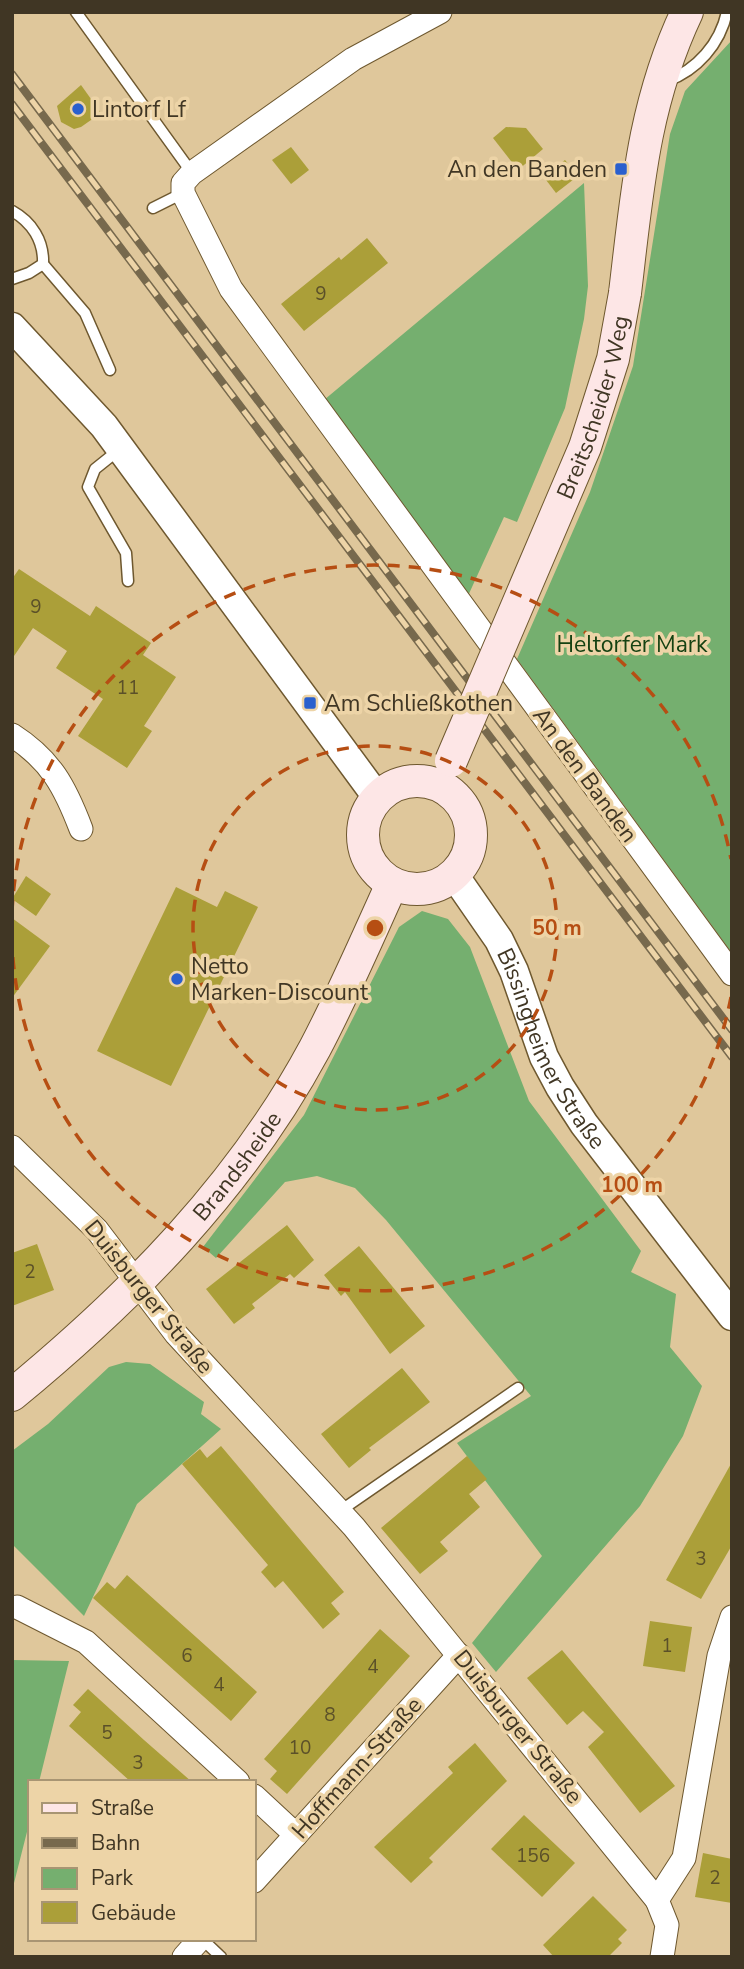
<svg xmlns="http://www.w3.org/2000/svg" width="744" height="1969" viewBox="0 0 744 1969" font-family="'Nunito Sans',sans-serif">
<rect width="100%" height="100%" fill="#dfc79b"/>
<g fill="#75af6f">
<path d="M732,40v913l-215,-294 73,-167 43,-126 37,-232 15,-43z"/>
<path d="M584,183l4,103 -4,33 -19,89 -48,114 -13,-5 -37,81 -143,-198z"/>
<path d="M422,911l26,8 22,28 59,154 112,150 -10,21 45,22 -6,53 32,39 -19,50 -43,70 -144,166 -24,-29 70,-87 -85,-113 74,-47 -145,-176 -31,-32 -38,-12 -32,6 -69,76 -13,-11 101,-132 95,-188z"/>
<path d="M126,1362l24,2 54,38 -3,12 20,15 -84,75 -53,112 -72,-72v-93l36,-27 61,-57z"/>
<path d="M12,1660l57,1 -30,121h-9v38l-18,71z"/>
</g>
<g fill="#ab9f39">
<path d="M81,85l20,28 -20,14 -7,2 -13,-7 -4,-16z"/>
<path d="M506,127l20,1 17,21 -25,21 -25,-32z"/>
<path d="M291,147l18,23 -18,14 -19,-24z"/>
<path d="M565,160l13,16 -22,17 -13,-17z"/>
<path d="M367,238l21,25 -84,68 -23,-27 58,-47 2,3z"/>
<path d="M19,569l71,47 6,-10 55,37 -8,12 33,22 -32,49 8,5 -25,37 -49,-32 25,-37 -47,-31 11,-17 -34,-23 -21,31v-80z"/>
<path d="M26,876l25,18 -15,22 -24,-17z"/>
<path d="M176,887l41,20 8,-16 33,16 -87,179 -74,-35z"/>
<path d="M12,918l38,28 -38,52z"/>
<path d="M287,1225l27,35 -20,18 -4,-4 -38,30 3,4 -21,16 -28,-35z"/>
<path d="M37,1244l17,46 -42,16v-53z"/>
<path d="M359,1246l66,80 -35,28 -45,-62 -4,4 -17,-21z"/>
<path d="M402,1368l28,34 -61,46 2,2 -22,18 -28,-34z"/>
<path d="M221,1446l123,146 -13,11 9,11 -17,15 -40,-48 -8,7 -14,-16 7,-7 -86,-101 18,-15 7,9z"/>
<path d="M467,1456l20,23 -18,15 11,13 -40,35 8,9 -28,23 -39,-46z"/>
<path d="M732,1462v83l-31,54 -35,-19z"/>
<path d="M127,1575l130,117 -26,29 -138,-123 14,-16 8,7z"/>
<path d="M650,1621l42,6 -7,45 -42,-6z"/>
<path d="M380,1629l30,27 -123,138 -17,-15 7,-8 -13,-12z"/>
<path d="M562,1650l113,136 -35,27 -52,-66 16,-15 -21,-21 -16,14 -40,-47z"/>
<path d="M88,1689l56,51 48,42h-61l-62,-56 12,-14 -8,-7z"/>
<path d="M475,1743l32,38 -78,77 4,4 -22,21 -37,-36 79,-74 -5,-6z"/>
<path d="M524,1815l51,48 -33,34 -51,-48z"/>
<path d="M703,1853l29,6v44l-37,-6z"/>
<path d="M593,1896l34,34 -9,9 4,4 -14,14h-54l-11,-12z"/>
</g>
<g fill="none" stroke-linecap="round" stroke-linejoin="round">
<defs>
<g id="service">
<path d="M76,12l116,161"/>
<path d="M667,81c30,-11 53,-37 60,-69"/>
<path d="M153,208l30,-15"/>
<path d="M12,211c20,11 32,30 31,53l-14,9 -17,6"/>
<path d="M43,264l42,49 25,57"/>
<path d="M120,449l-25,20 -7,18 38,66 2,28"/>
<path d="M340,1511l178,-123"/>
<path d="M202,1939l19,18"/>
</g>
<g id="minor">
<path d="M440,12l-87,47 -161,114 -9,10v10l48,96 501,685"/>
<path d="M12,735c39,25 53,52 69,94"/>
<path d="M12,1147l85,83 79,104 178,193 303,373 10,25 -5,32"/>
<path d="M17,1607l69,35 152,140"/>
<path d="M254,1796l42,39"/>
<path d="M254,1881l205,-226"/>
<path d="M657,1900l27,-42 35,-202 13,-39"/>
<path d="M184,1957l16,-18"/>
</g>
<g id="tertiary">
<path d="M12,327l92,99 273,371"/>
<path id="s1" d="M454,875l45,65 15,31 30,86 16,30 24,37 148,192"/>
</g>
<g id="secondary">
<path d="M625,293c12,-100 18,-188 62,-281"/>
<circle cx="417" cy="835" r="54"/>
<path id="s2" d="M12,1395c119,-98 229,-209 303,-347 28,-53 52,-109 77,-164"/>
</g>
</defs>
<use href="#service" stroke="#6e582f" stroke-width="13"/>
<use href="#minor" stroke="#6e582f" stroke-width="25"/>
<use href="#tertiary" stroke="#6e582f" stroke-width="31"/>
<use href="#secondary" stroke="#6e582f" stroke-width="34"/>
<use href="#service" stroke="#fff" stroke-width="10"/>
<use href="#minor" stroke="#fff" stroke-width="23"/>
<use href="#tertiary" stroke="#fff" stroke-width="28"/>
<use href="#secondary" stroke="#fde6e6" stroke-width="32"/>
<defs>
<g id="rail">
<path d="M12,74l720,956"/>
<path d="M12,104l720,953"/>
</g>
</defs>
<use href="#rail" stroke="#77694d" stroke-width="8"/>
<use href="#rail" stroke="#edd4a7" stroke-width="5" stroke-dasharray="16" stroke-linecap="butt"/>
<defs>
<g id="secondary-bridge">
<path id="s3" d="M451,761l134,-314 28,-88 12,-66"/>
</g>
</defs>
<use href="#secondary-bridge" stroke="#6e582f" stroke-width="34" stroke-linecap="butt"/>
<use href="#secondary-bridge" stroke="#fde6e6" stroke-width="32"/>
</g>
<g fill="none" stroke="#b64e13" stroke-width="3.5" stroke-dasharray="12 9">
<circle cx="375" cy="928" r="182"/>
<path d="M731 997A363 363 0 0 1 12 944M12 912A363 363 0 0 1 731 859"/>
</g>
<g fill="#2a60ce" stroke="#edd4a7" stroke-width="2.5">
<circle cx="78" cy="109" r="7"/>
<rect x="614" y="162" width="14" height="14" rx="3.5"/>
<rect x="303" y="696" width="14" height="14" rx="3.5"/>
<circle cx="177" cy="979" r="7"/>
</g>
<g text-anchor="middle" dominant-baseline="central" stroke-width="7" stroke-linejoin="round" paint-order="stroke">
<g font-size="19" fill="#5b5029">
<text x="321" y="294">9</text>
<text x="36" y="607">9</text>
<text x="128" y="688">11</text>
<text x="30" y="1272">2</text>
<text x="701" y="1559">3</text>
<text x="667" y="1646">1</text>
<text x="187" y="1656">6</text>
<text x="373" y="1667">4</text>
<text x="219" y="1685">4</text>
<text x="330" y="1715">8</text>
<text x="107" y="1733">5</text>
<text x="300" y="1748">10</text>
<text x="138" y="1763">3</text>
<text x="533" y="1856">156</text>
<text x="715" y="1878">2</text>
</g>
<g font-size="23" fill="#403624" stroke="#edd4a7" text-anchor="start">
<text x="92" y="109">Lintorf Lf</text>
<text x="607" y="169" text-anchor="end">An den Banden</text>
<text x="324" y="703">Am Schließkothen</text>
<text x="191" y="966">Netto<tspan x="191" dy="26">Marken-Discount</tspan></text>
</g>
<g font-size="23" fill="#403624" stroke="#edd4a7">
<text stroke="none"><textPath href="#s3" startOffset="382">Breitscheider Weg</textPath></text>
<text transform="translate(585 775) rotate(54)">An den Banden</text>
<text stroke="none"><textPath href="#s1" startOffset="200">Bissingheimer Straße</textPath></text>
<text stroke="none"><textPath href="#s2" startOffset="322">Brandsheide</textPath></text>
<text transform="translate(149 1297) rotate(51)">Duisburger Straße</text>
<text transform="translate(518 1727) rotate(51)">Duisburger Straße</text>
<text transform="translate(357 1768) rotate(-48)">Hoffmann-Straße</text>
</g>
<g font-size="23" fill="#154212" stroke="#edd4a7">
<text x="632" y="644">Heltorfer Mark</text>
</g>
</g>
<circle cx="375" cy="928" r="10" fill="#b64e13" stroke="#edd4a7" stroke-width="3.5"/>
<g font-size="21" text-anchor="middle" font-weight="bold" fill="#b64e13" stroke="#edd4a7" stroke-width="7" stroke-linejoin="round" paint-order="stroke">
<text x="557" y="935">50 m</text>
<text x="632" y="1192">100 m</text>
</g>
<rect width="744" height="1969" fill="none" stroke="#403624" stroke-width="28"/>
<rect x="28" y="1780" width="228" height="161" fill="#edd4a7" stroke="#a89573" stroke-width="2"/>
<rect x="42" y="1803" width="35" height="10" fill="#fde6e6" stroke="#a89573" stroke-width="2"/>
<text x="91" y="1815" font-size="21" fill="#403624">Straße</text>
<rect x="42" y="1838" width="35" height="10" fill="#77694d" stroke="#a89573" stroke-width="2"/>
<text x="91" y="1850" font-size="21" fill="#403624">Bahn</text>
<rect x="42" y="1868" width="35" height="21" fill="#75af6f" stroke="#a89573" stroke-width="2"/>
<text x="91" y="1885" font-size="21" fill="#403624">Park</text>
<rect x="42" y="1902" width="35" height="21" fill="#ab9f39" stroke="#a89573" stroke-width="2"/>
<text x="91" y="1920" font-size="21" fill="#403624">Gebäude</text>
</svg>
